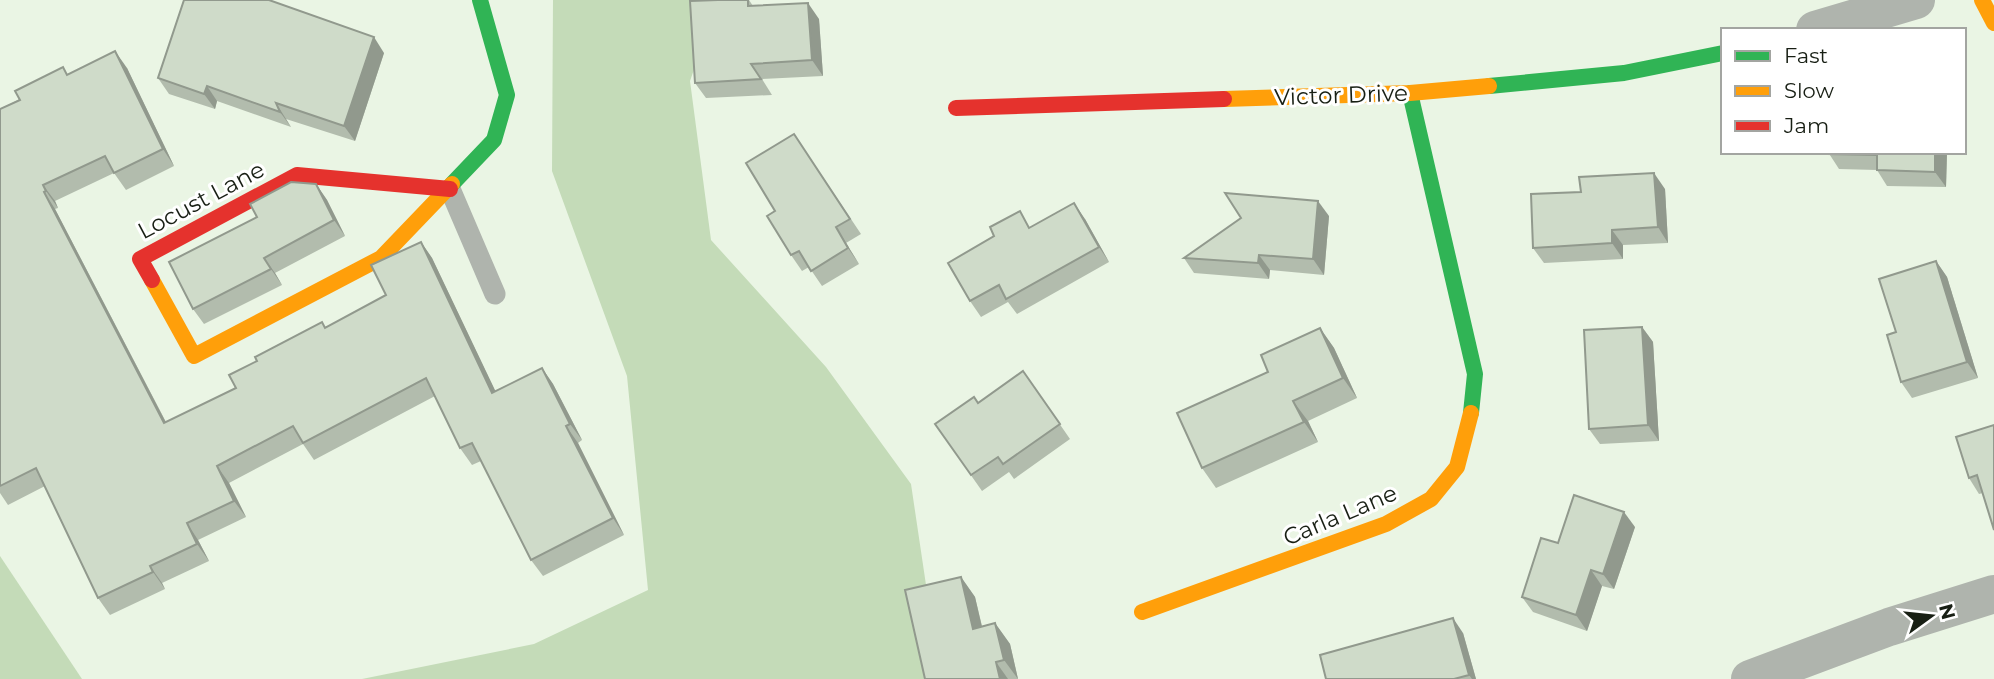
<svg xmlns="http://www.w3.org/2000/svg" width="1994" height="679" viewBox="0 0 1994 679" font-family="Montserrat,sans-serif">
<rect width="100%" height="100%" fill="#eaf5e4"/>
<g fill="#c4dbb8">
<path d="M553,0h165l-28,81 21,159 115,127 85,117 29,195h-578l172,-35 114,-54 -21,-214 -75,-205z"/>
<path d="M0,556l82,123h-82z"/>
</g>
<g fill="none" stroke-linecap="round" stroke-linejoin="round">
<path stroke="#afb4ad" stroke-width="21" d="M450,189l45,105"/>
<g stroke="#afb4ad" stroke-width="38">
<path d="M1815,30l101,-30"/>
<path d="M1750,679l139,-52 105,-33"/>
</g>
<g stroke="#30b455" stroke-width="16">
<path d="M1489,86l135,-13 99,-20"/>
<path d="M1410,93l65,281 -4,39"/>
<path d="M452,184l42,-44 13,-45 -27,-95"/>
</g>
<g stroke="#ff9f0a" stroke-width="16">
<path d="M1982,0l12,23"/>
<path d="M1224,99l186,-6 79,-7"/>
<path d="M152,280l42,76 187,-98 71,-74"/>
<path d="M1142,612l244,-88 45,-25 26,-32 14,-54"/>
</g>
<g stroke="#e5322d" stroke-width="16">
<path d="M956,108l268,-9"/>
<path d="M152,280l-12,-21 157,-84 153,14"/>
</g>
</g>
<g fill="#b2bcad">
<path d="M718,0h31l4,6 66,13 4,57 -61,3 10,16 -66,3 -11,-15z"/>
<path d="M384,53l-29,88 -69,-22 5,8 -74,-26 -2,8 -46,-15 -11,-16z"/>
<path d="M127,68l47,98 -48,24 -12,-17 -59,28 3,7 -3,1 111,213 70,-34 90,-61 60,-32 35,-53 11,16 63,133 47,-23 11,16 29,56 -4,3 46,92 -81,41 -12,-16 -50,-99 -9,4 -12,-17 -25,-52 -121,64 -11,-16 -74,39 17,34 -48,23 11,21 -47,22 3,6 -55,26 -12,-17 -53,-112 -37,19 -8,-12v-384l68,-34z"/>
<path d="M794,134l67,100 -15,9 13,21 -37,22 -13,-19 -7,4 -11,-16 -16,-44z"/>
<path d="M1828,152h119l-1,35 -59,-1 -10,-16 -38,-1z"/>
<path d="M316,184l11,16 18,36 -70,37 7,12 -78,39 -11,-15 64,-92z"/>
<path d="M1665,189l3,54 -45,2v14l-79,4 -11,-15z"/>
<path d="M1329,216l-5,59 -54,-5 -1,9 -75,-6 -10,-15z"/>
<path d="M1085,219l24,43 -92,52 -9,-12 -27,15 -11,-16 61,-74z"/>
<path d="M1936,261l11,16 31,101 -66,20 -11,-16 -5,-50z"/>
<path d="M1642,327l11,15 6,99 -59,3 -11,-15z"/>
<path d="M1320,328l14,20 23,50 -49,23 10,21 -102,46 -14,-20 66,-96z"/>
<path d="M1023,371l47,68 -56,40 -5,-7 -27,19 -47,-67 43,-21z"/>
<path d="M1994,425l-11,68 -4,1 -10,-16z"/>
<path d="M1635,527l-21,62 -12,-3 -15,45 -54,-19 -11,-15 36,-54z"/>
<path d="M961,577l14,20 7,29 13,-3 15,21 8,35h-93z"/>
<path d="M1463,633l13,46h-150z"/>
</g>
<g fill="#91998d">
<path d="M808,3l11,16 4,57 -11,-16z"/>
<path d="M374,37l10,16 -29,88 -11,-15z"/>
<path d="M115,51l12,17 47,98 -11,-17z"/>
<path d="M207,86l10,15 -2,8 -11,-15z"/>
<path d="M276,103l15,24 -11,-15z"/>
<path d="M1935,152h12l-1,35 -11,-15z"/>
<path d="M1654,173l11,16 3,54 -10,-16z"/>
<path d="M316,184l11,16 18,36 -11,-16z"/>
<path d="M43,185l12,16 3,7 -12,-17z"/>
<path d="M44,192l11,17 120,231 -11,-17z"/>
<path d="M1318,201l11,15 -5,59 -11,-16z"/>
<path d="M1074,203l11,16 24,43 -10,-15z"/>
<path d="M836,227l10,16 13,21 -11,-16z"/>
<path d="M1612,230l11,15v14l-11,-16z"/>
<path d="M421,242l11,16 72,151 -12,-16z"/>
<path d="M1259,255l11,15 -1,9 -11,-16z"/>
<path d="M264,258l11,15 7,12 -11,-16z"/>
<path d="M1936,261l11,16 31,101 -11,-16z"/>
<path d="M1642,327l11,15 6,99 -11,-16z"/>
<path d="M1320,328l14,20 23,50 -14,-20z"/>
<path d="M542,368l11,16 29,56 -12,-16z"/>
<path d="M1293,401l15,20 10,21 -14,-20z"/>
<path d="M566,426l12,17 46,92 -11,-17z"/>
<path d="M217,466l12,17 17,34 -12,-16z"/>
<path d="M1624,512l11,15 -21,62 -11,-15z"/>
<path d="M187,523l11,17 11,21 -12,-17z"/>
<path d="M150,566l12,17 3,6 -12,-17z"/>
<path d="M1591,570l11,16 -15,45 -11,-16z"/>
<path d="M961,577l14,20 12,52 -14,-20z"/>
<path d="M1453,618l10,15 13,46h-4l-3,-4z"/>
<path d="M995,623l15,21 8,35 -14,-19z"/>
<path d="M996,662l12,17h-8z"/>
</g>
<g fill="#cfdbc9" stroke="#91998d" stroke-width="2">
<path d="M184,0h85l105,37 -30,89 -68,-23 4,9 -73,-26 -3,8 -46,-16z"/>
<path d="M718,0h30v6l60,-3 4,57 -61,4 10,15 -66,4 -5,-82z"/>
<path d="M115,51l48,98 -49,24 -9,-17 -62,29 3,6 -2,1 120,231 72,-35 -7,-13 28,-14 -2,-4 67,-35 3,6 61,-33 -15,-30 50,-23 71,151 50,-25 28,56 -4,2 47,92 -82,42 -59,-117 -12,5 -34,-70 -123,65 -10,-17 -76,40 17,35 -47,22 10,21 -47,22 3,6 -55,26 -62,-130 -36,18v-377l20,-9 -5,-9 48,-24 4,8z"/>
<path d="M794,134l56,85 -14,8 12,21 -37,23 -12,-20 -8,4 -24,-39 8,-5 -29,-48z"/>
<path d="M1828,152h107v20l-58,-2v-15l-49,-1z"/>
<path d="M1654,173l4,54 -46,3v13l-79,5 -2,-54 50,-2 -2,-15z"/>
<path d="M291,182l25,2 18,36 -70,38 7,11 -78,40 -24,-47 88,-45 -7,-13z"/>
<path d="M1225,193l93,8 -5,58 -54,-4 -1,8 -74,-5 57,-40z"/>
<path d="M1074,203l25,44 -93,52 -7,-14 -29,16 -22,-38 46,-27 -4,-9 30,-16 9,17z"/>
<path d="M1936,261l31,101 -66,20 -14,-47 9,-3 -17,-53z"/>
<path d="M1642,327l6,98 -59,4 -5,-99z"/>
<path d="M1320,328l23,50 -50,23 11,21 -102,46 -25,-55 91,-41 -7,-17z"/>
<path d="M1023,371l37,53 -57,40 -5,-7 -27,18 -36,-51 39,-27 4,6z"/>
<path d="M1994,425v105l-17,-55 -8,3 -13,-41z"/>
<path d="M1574,495l50,17 -21,62 -12,-4 -15,45 -54,-18 19,-59 17,5z"/>
<path d="M961,577l12,52 22,-6 9,37 -8,2 4,17h-75l-20,-89z"/>
<path d="M1453,618l16,57 -15,4h-128l-6,-24z"/>
</g>
<g text-anchor="middle" dominant-baseline="central" stroke-width="6" stroke-linejoin="round" paint-order="stroke">
<g font-size="23" fill="#181f14" stroke="#fff">
<text transform="translate(1341 95) rotate(-2)">Victor Drive</text>
<text transform="translate(201 200) rotate(-28)">Locust Lane</text>
<text transform="translate(1340 515) rotate(-23)">Carla Lane</text>
</g>
</g>
<rect x="1721" y="28" width="245" height="126" fill="#ffffff" stroke="#a3a5a1" stroke-width="2"/>
<rect x="1735" y="51" width="35" height="10" fill="#30b455" stroke="#a3a5a1" stroke-width="2"/>
<text x="1784" y="63" font-size="21" fill="#181f14">Fast</text>
<rect x="1735" y="86" width="35" height="10" fill="#ff9f0a" stroke="#a3a5a1" stroke-width="2"/>
<text x="1784" y="98" font-size="21" fill="#181f14">Slow</text>
<rect x="1735" y="121" width="35" height="10" fill="#e5322d" stroke="#a3a5a1" stroke-width="2"/>
<text x="1784" y="133" font-size="21" fill="#181f14">Jam</text>
<g transform="translate(1931 616) rotate(75)" stroke="#ffffff" stroke-width="5" paint-order="stroke">
<path d="M0-5L12 26L0 18L-12 26Z" fill="#181f14"/>
<text y="-10" font-size="19" font-weight="bold" text-anchor="middle" fill="#181f14">N</text>
</g>
</svg>
